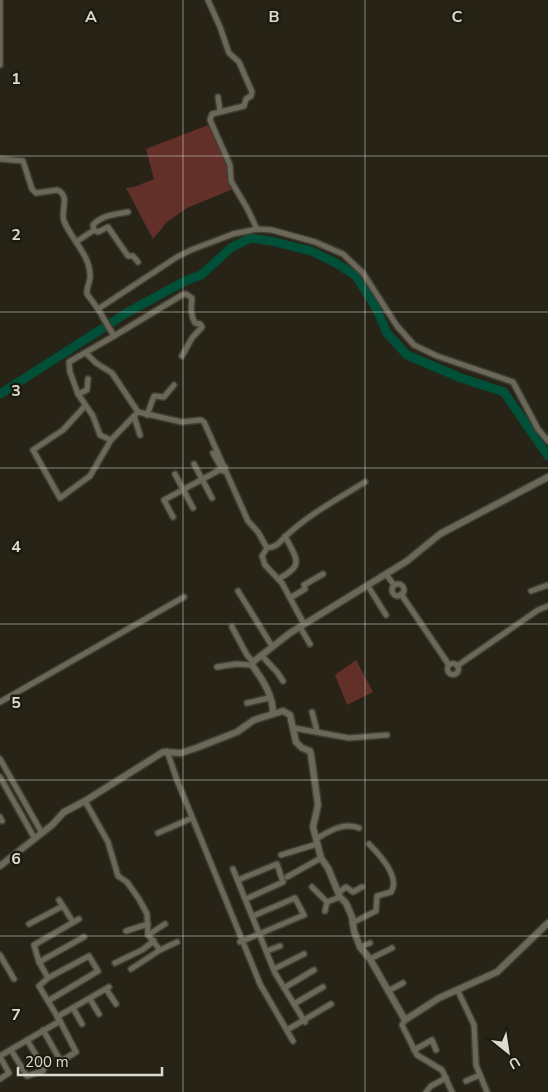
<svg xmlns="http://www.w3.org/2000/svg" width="548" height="1092" viewBox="0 0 548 1092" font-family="'Nunito Sans',sans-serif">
<rect width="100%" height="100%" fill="#272417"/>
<g fill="#622f29">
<path d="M213,123l25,64 -51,21 -20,14 -14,17 -27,-51 8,-1 20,-8 -8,-30z"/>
<path d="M356,660l17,32 -26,13 -12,-30z"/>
</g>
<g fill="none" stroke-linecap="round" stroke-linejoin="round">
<path stroke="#004f39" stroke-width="9" d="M0,394l128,-82 57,-31 16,-6 31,-28 19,-9 20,3 40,10 25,12 20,13 19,30 12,27 20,22 54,23 43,14 44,64"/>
<defs>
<g id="minor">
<path d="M208,0l12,27 9,26 10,9 13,30 -1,4 -5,3 -2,7 -32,8 -2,6 20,45 1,16 16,27 10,21"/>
<path d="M0,65v-65"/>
<path d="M218,97l2,14"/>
<path d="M0,159l23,2 9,28 4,4 21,-3c14,5 3,22 7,31 7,18 26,34 26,54 1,6 -4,12 -3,19l11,15 16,27 -45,26 1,10 8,22 15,22 7,19 11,5"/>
<path d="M94,230l-1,-5c9,-10 23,-11 35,-13"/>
<path d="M76,242l18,-12 4,2 10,-5 20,29h5l5,6"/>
<path d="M98,309l79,-52 14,-7 42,-16 24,-5 15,1 43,12 28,12 20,19 34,53 17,19 23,11 76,26 25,47 10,12"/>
<path d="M114,336l68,-41 4,-1 6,4c-1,10 -2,16 3,25l5,1 2,3 -10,11 -10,18"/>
<path d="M86,353l10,10 16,10 26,39 44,10 19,-2 3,2 44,99 10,11 9,16 -5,8 3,9 17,18 22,41"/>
<path d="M78,394l9,-4 1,-11"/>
<path d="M85,406l-22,24 -30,20 27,48 30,-22 21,-36 27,-28"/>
<path d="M147,415l7,-19 10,1 10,-12"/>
<path d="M134,416l6,19"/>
<path d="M213,453l10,18"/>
<path d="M194,464l18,34"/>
<path d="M175,474l18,34"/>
<path d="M173,517l-9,-17 61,-33"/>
<path d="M267,548c10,-1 13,-6 19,-12 23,-22 52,-37 79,-54"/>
<path d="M386,574l8,11"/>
<path d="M278,579c27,-14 19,-19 7,-43"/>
<circle cx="398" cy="590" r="6"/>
<path d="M368,586l18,29"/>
<path d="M238,591l34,55"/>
<path d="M531,591l17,-6"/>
<path d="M401,594l48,71"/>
<path d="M290,598l15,-9 -1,-4 19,-11"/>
<path d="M232,627l15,28 6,7"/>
<path d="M300,627l10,17"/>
<path d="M261,655l16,17 6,9"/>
<circle cx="453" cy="669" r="5.5"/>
<path d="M457,666l81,-56 10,-4"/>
<path d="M217,667l19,-3 16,1"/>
<path d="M0,702l184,-105"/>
<path d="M247,703l22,-5"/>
<path d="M312,712l5,19"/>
<path d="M294,728l55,10 38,-3"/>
<path d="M167,751l10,29 83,204 33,57"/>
<path d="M0,759l42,74"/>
<path d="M0,777l35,62"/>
<path d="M85,801l23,41 10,34 9,6 12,17 8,15 1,21 12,15 -29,19"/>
<path d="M0,817l2,4"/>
<path d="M158,833l34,-15"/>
<path d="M316,839c13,-8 28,-17 43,-11"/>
<path d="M281,855l36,-11"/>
<path d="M233,869l42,104 30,49"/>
<path d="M287,877l34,-19"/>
<path d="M238,880l39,-16 6,18 -2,1 -35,16"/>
<path d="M312,887l15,15 13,-5"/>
<path d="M338,893l8,-6 7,5 9,-5"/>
<path d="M59,900l14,22"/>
<path d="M325,911l2,-9"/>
<path d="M352,923l24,-12 1,-15 14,-4c10,-15 -12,-38 -22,-48"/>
<path d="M29,924l34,-18"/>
<path d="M126,931l22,-7"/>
<path d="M148,935l17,-11"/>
<path d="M240,942l64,-27 -9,-17 -42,18"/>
<path d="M360,947l10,-4"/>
<path d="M160,950l17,-8"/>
<path d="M267,951l13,-5"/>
<path d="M0,955l14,24"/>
<path d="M370,959l22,-11"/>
<path d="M39,962l45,-25"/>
<path d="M115,963l27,-13 12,-9"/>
<path d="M274,969l30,-15"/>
<path d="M284,988l30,-18"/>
<path d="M106,989l10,15"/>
<path d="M388,991l15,-8"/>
<path d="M458,991l16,34 2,40 11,27"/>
<path d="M90,999l9,15"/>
<path d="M48,1001l50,-30 -9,-15 -41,22"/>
<path d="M294,1004l29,-17"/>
<path d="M73,1008l9,16"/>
<path d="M57,1017l52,-30"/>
<path d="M405,1020l-3,5 15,30 25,15 10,22"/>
<path d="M43,1030l16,28 4,2 13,-8 -16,-31 -21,-35 9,-8 -9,-16 -5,-17 45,-26"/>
<path d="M287,1030l44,-26"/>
<path d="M11,1050l16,26 16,-5 1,-3 -17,-28"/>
<path d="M414,1050l18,-10 4,10"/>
<path d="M0,1056l60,-35"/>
<path d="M0,1057l9,16 -9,6"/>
<path d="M466,1081l14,-6"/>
<path d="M426,1092l5,-6 15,-8"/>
</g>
<g id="tertiary">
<path d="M273,713c0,-18 -11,-34 -21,-48l1,-3 37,-29 117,-72 33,-27 108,-57"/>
<path d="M0,866l52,-41 12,-13 21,-11 78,-49 18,1 15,-5 41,-16 17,-12 29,-9 7,4 6,27 6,6 8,3 1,4 7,50 -5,22 8,31 7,10 12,29 6,6 6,14 2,14 6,16 10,12 35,61 34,-22 58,-26 51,-49"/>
</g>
</defs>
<use href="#minor" stroke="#413e34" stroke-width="8"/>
<use href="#tertiary" stroke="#413e34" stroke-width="9"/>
<use href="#minor" stroke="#6c6859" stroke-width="5"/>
<use href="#tertiary" stroke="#6c6859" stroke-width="6"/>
</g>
<path fill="none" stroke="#dbd9d1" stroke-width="1" stroke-opacity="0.55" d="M183,0v1092M365,0v1092M0,156h548M0,312h548M0,468h548M0,624h548M0,780h548M0,936h548"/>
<g font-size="16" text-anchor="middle" font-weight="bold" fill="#dbd9d1" stroke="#1d1a0e" stroke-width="5" stroke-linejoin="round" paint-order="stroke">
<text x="91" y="22">A</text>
<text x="274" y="22">B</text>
<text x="457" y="22">C</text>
<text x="16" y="84">1</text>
<text x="16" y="240">2</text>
<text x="16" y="396">3</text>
<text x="16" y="552">4</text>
<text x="16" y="708">5</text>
<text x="16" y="864">6</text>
<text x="16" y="1020">7</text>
</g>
<g transform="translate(508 1052) rotate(150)" stroke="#1d1a0e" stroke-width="4" paint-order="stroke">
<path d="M0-4L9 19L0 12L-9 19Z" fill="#dbd9d1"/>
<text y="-8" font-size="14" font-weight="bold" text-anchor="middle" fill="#dbd9d1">U</text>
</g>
<path d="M18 1067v8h144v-8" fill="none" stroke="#dbd9d1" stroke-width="2.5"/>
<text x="25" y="1067" font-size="15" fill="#dbd9d1" stroke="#1d1a0e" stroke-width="4" paint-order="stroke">200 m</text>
</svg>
